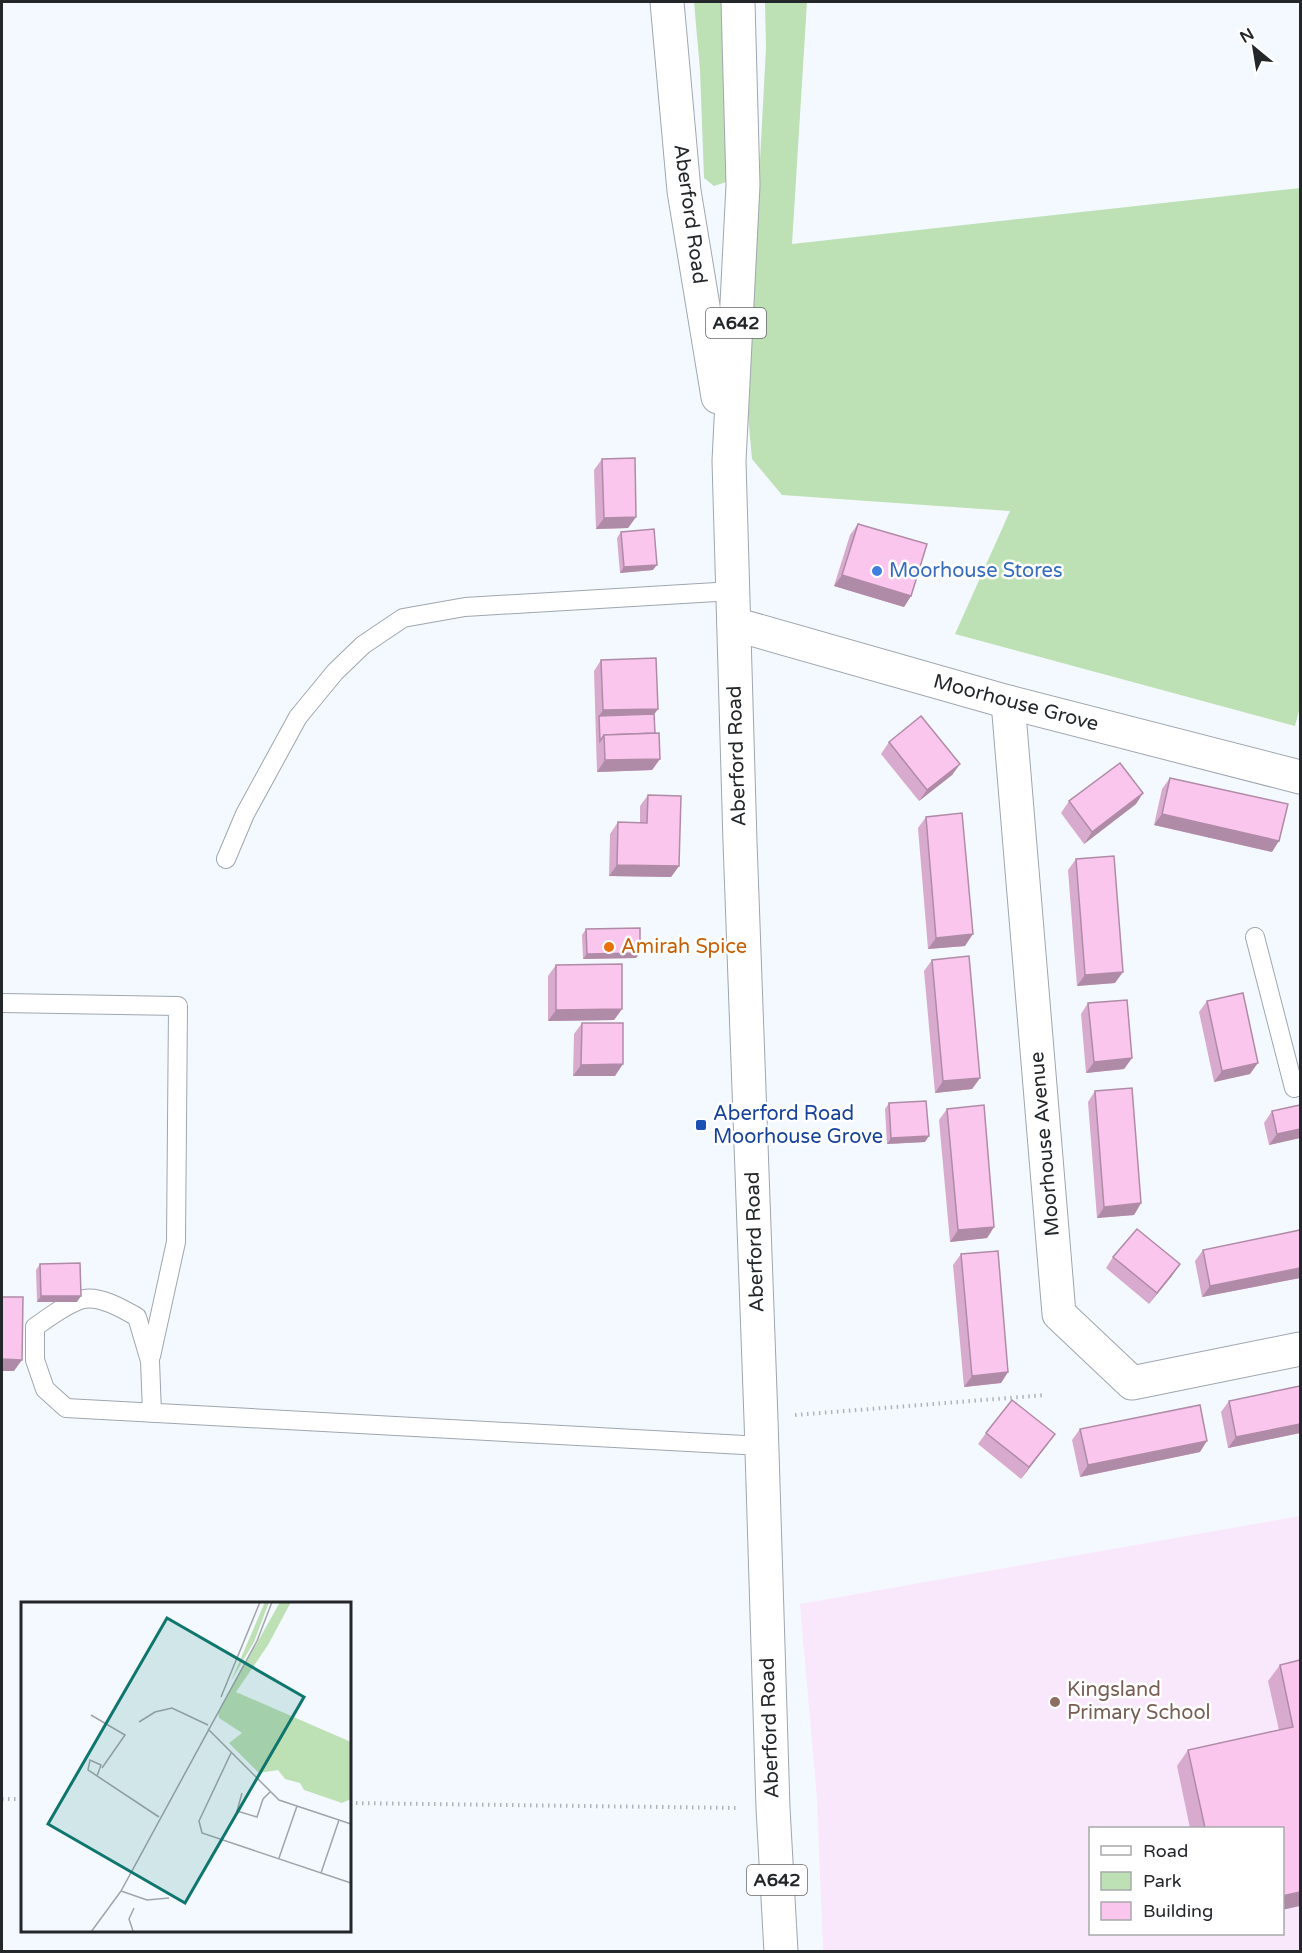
<svg xmlns="http://www.w3.org/2000/svg" width="1302" height="1953" viewBox="0 0 1302 1953" font-family="'Varela Round',sans-serif">
<rect width="100%" height="100%" fill="#f4f9ff"/>
<path fill="#f9e8fb" fill-rule="evenodd" d="M1300,1516v435h-477l-6,-151 -17,-196zM1090,1828h192v106h-192z"/>
<g fill="#bee0b5">
<path d="M694,2h32l3,179 -15,5 -10,-8 -4,-108z"/>
<path d="M765,2h42l-15,242 508,-56v519l-5,19 -340,-92 55,-123 -228,-16 -30,-36 -5,-55 19,-356z"/>
</g>
<g fill="none" stroke-linecap="round" stroke-linejoin="round">
<defs>
<g id="service">
<path d="M226,859l19,-45 53,-97 37,-45 28,-27 40,-27 62,-11 268,-16"/>
<path d="M1255,937l39,151 6,-2"/>
<path d="M2,1003l176,3 -2,236 -25,114"/>
<path d="M152,1413l-2,-52 -13,-44c-14,-8 -36,-21 -53,-18 -15,3 -36,19 -49,28v33l10,29 21,19 696,38"/>
</g>
<g id="minor">
<path d="M734,624l274,78 292,75"/>
<path d="M1008,702l51,612 73,69 168,-34"/>
</g>
<g id="primary">
<path d="M667,2l17,189 34,206"/>
<path d="M738,2l5,183 -14,276 11,381 21,577 12,389 8,144"/>
</g>
</defs>
<use href="#service" stroke="#9fa6ae" stroke-width="20"/>
<use href="#minor" stroke="#9fa6ae" stroke-width="35"/>
<use href="#primary" stroke="#9fa6ae" stroke-width="35"/>
<g stroke="#b0b4b9" stroke-width="4" stroke-dasharray="1.5 4.5" stroke-linecap="butt">
<path d="M795,1415l251,-20"/>
<path d="M2,1799h20"/>
<path d="M350,1803l389,5"/>
</g>
<use href="#service" stroke="#fff" stroke-width="18"/>
<use href="#minor" stroke="#fff" stroke-width="33"/>
<use href="#primary" stroke="#fff" stroke-width="33"/>
</g>
<g fill="#d8aacd">
<path d="M602,459l34,58 -8,11 -32,1 -2,-59z"/>
<path d="M858,524l53,72 -7,11 -70,-21 16,-51z"/>
<path d="M621,532l32,38 -33,3 -3,-35z"/>
<path d="M601,660l57,49 -4,5 1,19 5,26 -8,11 -55,2 -3,-101z"/>
<path d="M889,742l71,22 -8,11 -33,26 -38,-47z"/>
<path d="M1170,778l102,74 -118,-27 8,-36z"/>
<path d="M1143,793l-7,11 -52,40 -23,-31 8,-12z"/>
<path d="M648,795l31,71 -8,11 -62,-1 1,-42 8,-12 22,1v-17z"/>
<path d="M926,817l39,129 -37,3 -10,-121z"/>
<path d="M1076,859l39,124 -38,3 -9,-116z"/>
<path d="M586,929l50,29 -53,1 -1,-24z"/>
<path d="M932,960l48,118 -8,11 -37,4 -11,-122z"/>
<path d="M556,965l66,44 -8,11 -66,1v-45z"/>
<path d="M1207,1001l43,73 -36,8 -15,-70z"/>
<path d="M1088,1003l44,55 -8,11 -38,4 -5,-59z"/>
<path d="M582,1023l33,53h-42l1,-42z"/>
<path d="M1095,1091l46,112 -7,12 -37,3 -9,-116z"/>
<path d="M889,1103l36,39 -38,2 -2,-35z"/>
<path d="M1300,1105v33l-31,7 -5,-22 8,-12z"/>
<path d="M947,1109l47,118 -7,11 -37,4 -11,-122z"/>
<path d="M1300,1230v48l-98,19 -7,-36 8,-11z"/>
<path d="M961,1254l47,118 -7,11 -37,4 -11,-122z"/>
<path d="M1113,1257l67,7 -31,40 -43,-36z"/>
<path d="M40,1264l37,38h-40l-1,-32z"/>
<path d="M1300,1386v47l-72,15 -7,-36 8,-11z"/>
<path d="M1080,1429l120,23 -120,25 -8,-37z"/>
<path d="M986,1433l61,12 -26,34 -43,-35z"/>
<path d="M1300,1660l-18,168h-92l-13,-62 11,-16 91,-20 -11,-49 12,-16z"/>
</g>
<g fill="#b08ba7">
<path d="M636,517l-8,11 -32,1 8,-11z"/>
<path d="M657,565l-4,5 -33,3 4,-6z"/>
<path d="M842,575l69,21 -7,11 -70,-21z"/>
<path d="M658,709l-8,11 -51,-4 4,-6z"/>
<path d="M660,759l-8,11 -55,2 8,-12z"/>
<path d="M960,764l-8,11 -33,26 8,-11z"/>
<path d="M1143,793l-7,11 -52,40 8,-12z"/>
<path d="M1162,814l117,27 -7,11 -118,-27z"/>
<path d="M617,865l62,1 -8,11 -62,-1z"/>
<path d="M973,934l-8,12 -37,3 8,-11z"/>
<path d="M640,953l-4,5 -53,1 4,-5z"/>
<path d="M1123,972l-8,11 -38,3 8,-11z"/>
<path d="M622,1009l-8,11 -66,1 8,-11z"/>
<path d="M1132,1058l-8,11 -38,4 8,-11z"/>
<path d="M1258,1063l-8,11 -36,8 8,-11z"/>
<path d="M623,1064l-8,12h-42l8,-11z"/>
<path d="M980,1078l-8,11 -37,4 8,-12z"/>
<path d="M1300,1129v9l-31,7 8,-11z"/>
<path d="M929,1136l-4,6 -38,2 4,-6z"/>
<path d="M1141,1203l-7,12 -37,3 7,-11z"/>
<path d="M994,1227l-7,11 -37,4 8,-12z"/>
<path d="M1180,1264l-8,12 -23,28 8,-11z"/>
<path d="M1300,1268v10l-98,19 8,-11z"/>
<path d="M41,1296h40l-4,6h-40z"/>
<path d="M2,1359l20,1 -8,11h-12z"/>
<path d="M1008,1372l-7,11 -37,4 8,-11z"/>
<path d="M1300,1424v9l-72,15 8,-11z"/>
<path d="M1055,1434l-8,11 -26,34 8,-12z"/>
<path d="M1207,1441l-7,11 -120,25 8,-12z"/>
<path d="M1300,1892v14l-18,4v-14z"/>
</g>
<g fill="#fbc6ee" stroke="#b08ba7" stroke-width="1.5">
<path d="M635,458l1,59 -32,1 -2,-59z"/>
<path d="M858,524l69,20 -16,52 -69,-21z"/>
<path d="M654,529l3,36 -33,2 -3,-35z"/>
<path d="M656,658l2,51 -55,1 -2,-50z"/>
<path d="M654,714l1,19 -51,2 -4,6 -1,-25z"/>
<path d="M921,716l39,48 -33,26 -38,-48z"/>
<path d="M659,733l1,26 -55,1 -1,-25z"/>
<path d="M1120,763l23,30 -51,39 -23,-31z"/>
<path d="M1170,778l118,26 -9,37 -117,-27z"/>
<path d="M648,795l33,1 -2,70 -62,-1 1,-43 29,1z"/>
<path d="M962,813l11,121 -37,4 -10,-121z"/>
<path d="M1114,856l9,116 -38,3 -9,-116z"/>
<path d="M640,928v25l-53,1 -1,-25z"/>
<path d="M969,956l11,122 -37,3 -11,-121z"/>
<path d="M622,964v45l-66,1v-45z"/>
<path d="M1243,993l15,70 -36,8 -15,-70z"/>
<path d="M1127,1000l5,58 -38,4 -6,-59z"/>
<path d="M582,1023h41v41l-42,1z"/>
<path d="M1132,1088l9,115 -37,4 -9,-116z"/>
<path d="M926,1101l3,35 -38,2 -2,-35z"/>
<path d="M984,1105l10,122 -36,3 -11,-121z"/>
<path d="M1300,1105v24l-23,5 -5,-23z"/>
<path d="M1137,1229l43,35 -23,29 -44,-36z"/>
<path d="M1300,1230v38l-90,18 -7,-36z"/>
<path d="M998,1251l10,121 -36,4 -11,-122z"/>
<path d="M80,1263l1,33h-40l-1,-32z"/>
<path d="M2,1297h21l-1,63 -20,-1z"/>
<path d="M1300,1386v38l-64,13 -7,-36z"/>
<path d="M1012,1400l43,34 -26,33 -43,-34z"/>
<path d="M1200,1405l7,36 -119,24 -8,-36z"/>
<path d="M1300,1660v232l-18,4v-68h-77l-17,-78 105,-23 -13,-62z"/>
</g>
<circle fill="#3f7fe0" stroke="#fff" stroke-width="2" cx="877" cy="571" r="6"/>
<circle fill="#e8710a" stroke="#fff" stroke-width="2" cx="609" cy="947" r="6"/>
<rect fill="#1a4fb4" stroke="#fff" stroke-width="2" x="695" y="1119" width="12" height="12" rx="3"/>
<circle fill="#8d6e63" stroke="#fff" stroke-width="2" cx="1055" cy="1702" r="6"/>
<g text-anchor="middle" dominant-baseline="central" stroke-width="5" stroke-linejoin="round" paint-order="stroke">
<g fill="#fff" stroke="#66686a" stroke-width="1.5">
<rect x="706" y="308" width="60" height="30" rx="4.5"/>
<rect x="747" y="1865" width="60" height="30" rx="4.5"/>
</g>
<g font-size="18" font-weight="bold" fill="#24272a">
<text x="736" y="323">A642</text>
<text x="777" y="1880">A642</text>
</g>
<g font-size="20" fill="#24272a" stroke="#fff">
<text transform="translate(690 214) rotate(82)">Aberford Road</text>
<text transform="translate(1016 703) rotate(15)">Moorhouse Grove</text>
<text transform="translate(737 756) rotate(-92)">Aberford Road</text>
<text transform="translate(1045 1144) rotate(-95)">Moorhouse Avenue</text>
<text transform="translate(755 1242) rotate(-92)">Aberford Road</text>
<text transform="translate(770 1728) rotate(-92)">Aberford Road</text>
</g>
<g font-size="20" fill="#366cbe" stroke="#fff" text-anchor="start">
<text x="889" y="571">Moorhouse Stores</text>
</g>
<g font-size="20" fill="#c56008" stroke="#fff" text-anchor="start">
<text x="621" y="947">Amirah Spice</text>
</g>
<g font-size="20" fill="#164399" stroke="#fff" text-anchor="start">
<text x="713" y="1114">Aberford Road<tspan x="713" dy="23">Moorhouse Grove</tspan></text>
</g>
<g font-size="20" fill="#785e54" stroke="#fff" text-anchor="start">
<text x="1067" y="1690">Kingsland<tspan x="1067" dy="23">Primary School</tspan></text>
</g>
</g>
<g transform="translate(21 1602)">
<rect width="330" height="330" fill="#f4f9ff"/>
<path d="M244,0h4l-15,40 -23,39zM259,0h11l-23,43 -32,47 115,50v57l-9,4 -38,-13 -4,-7 -15,-4 -7,-9 -19,3 -30,-30 13,-10 -23,-15 -1,-6z" fill="#bee0b5"/>
<path fill="none" stroke="#a1a5aa" stroke-width="1.5" d="M200,95l39,-95M70,113l34,20 -23,33M118,120l16,-10 17,-4 36,17M187,127l71,71 72,24M210,151l-32,68 3,12 149,50M76,174l4,-11 -11,-5 -2,10 71,47M221,191l-5,18 20,6 6,-18 7,-7M258,256l18,-52M300,271l18,-53M100,289l26,9 22,-2M112,329l-4,-12 5,-11M70,330l30,-41 136,-250 15,-39"/>
<path fill="#0f766e" fill-opacity="0.15" stroke="#0f766e" stroke-width="3" d="M146,16l137,79 -119,206 -137,-79z"/>
<rect width="330" height="330" fill="none" stroke="#24272a" stroke-width="3"/>
</g>
<rect width="1302" height="1953" fill="none" stroke="#24272a" stroke-width="6"/>
<rect x="1089" y="1827" width="195" height="108" fill="#ffffff" stroke="#a7a9aa" stroke-width="1.5"/>
<rect x="1101" y="1846" width="30" height="9" fill="#ffffff" stroke="#a7a9aa" stroke-width="1.5"/>
<text x="1143" y="1857" font-size="18" fill="#24272a">Road</text>
<rect x="1101" y="1872" width="30" height="18" fill="#bee0b5" stroke="#a7a9aa" stroke-width="1.5"/>
<text x="1143" y="1887" font-size="18" fill="#24272a">Park</text>
<rect x="1101" y="1902" width="30" height="18" fill="#fbc6ee" stroke="#a7a9aa" stroke-width="1.5"/>
<text x="1143" y="1917" font-size="18" fill="#24272a">Building</text>
<g transform="translate(1254 48) rotate(330)" stroke="#ffffff" stroke-width="4.5" paint-order="stroke">
<path d="M0-4.5L10 22L0 15L-10 22Z" fill="#24272a"/>
<text y="-9" font-size="16" font-weight="bold" text-anchor="middle" fill="#24272a">N</text>
</g>
</svg>
